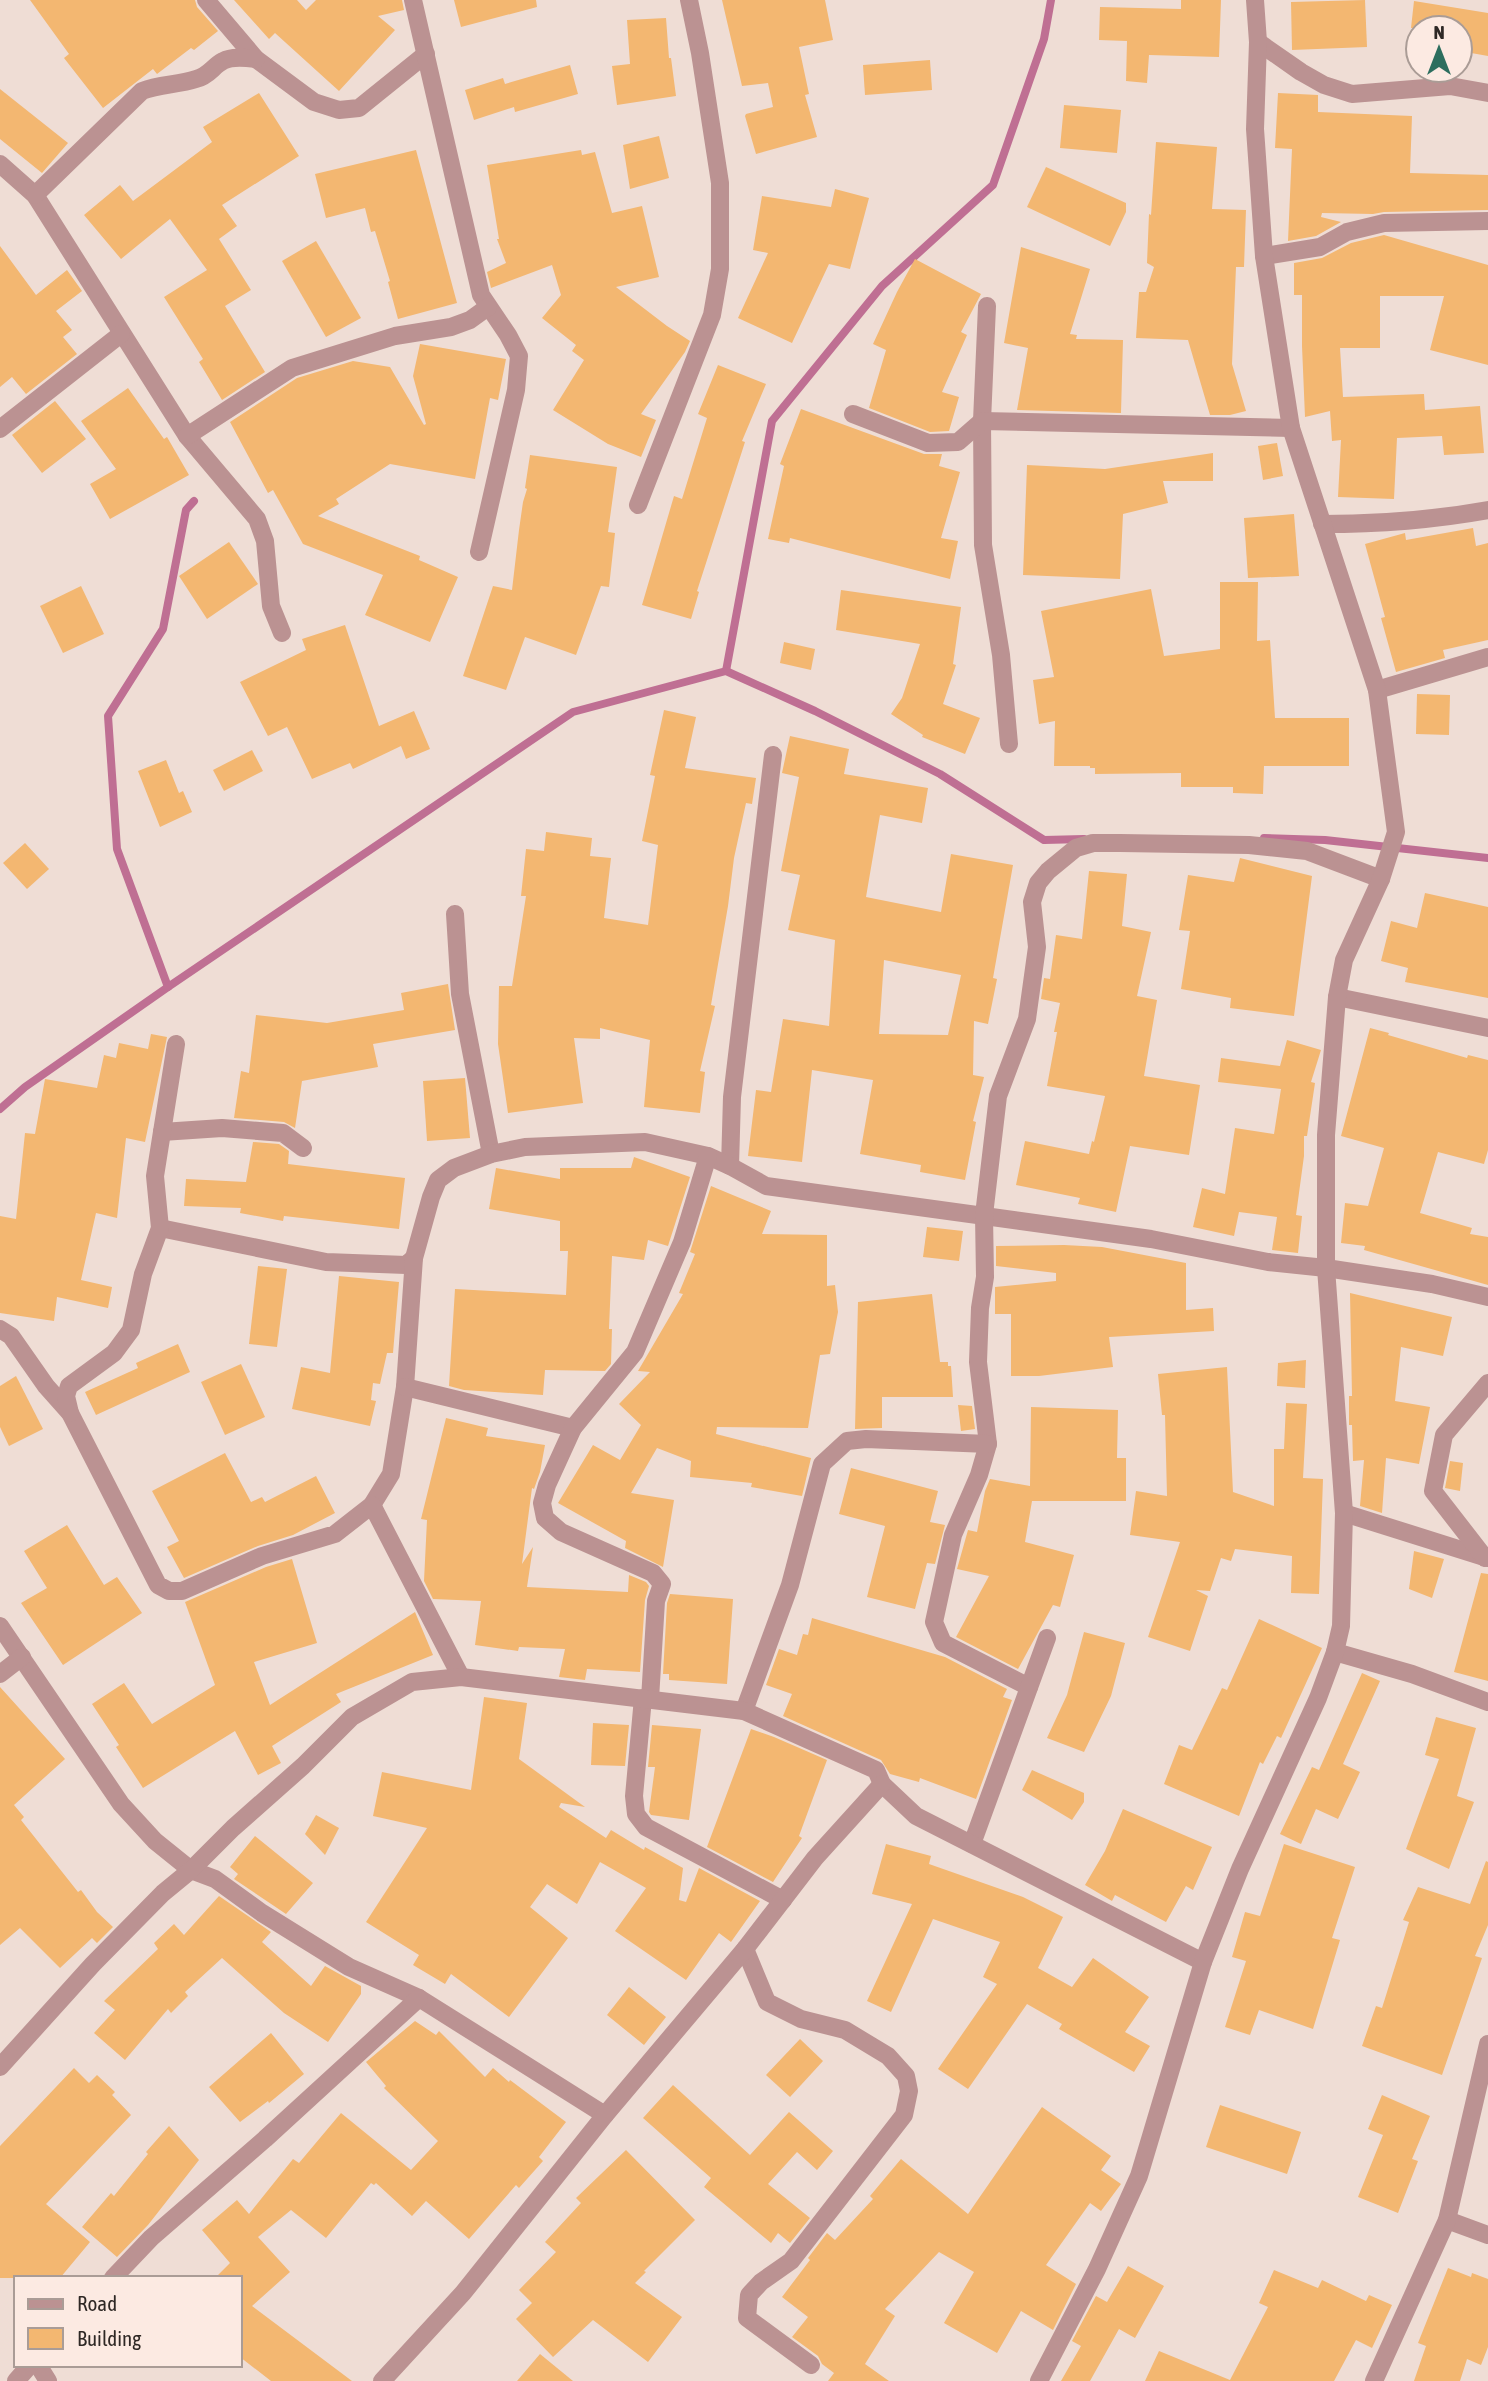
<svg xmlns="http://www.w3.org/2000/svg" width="1488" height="2381" viewBox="0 0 1488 2381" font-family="'Asap Condensed',sans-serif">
<rect width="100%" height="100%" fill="#efddd5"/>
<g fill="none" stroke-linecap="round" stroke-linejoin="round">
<g stroke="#bf6f93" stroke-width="8">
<path d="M726,671l46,-250 110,-135 111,-101 51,-146 7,-39"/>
<path d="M1264,838l61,2 163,18"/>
<path d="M168,987l-51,-138 -9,-133 55,-87 23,-119 8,-9"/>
<path d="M0,1109l25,-22 143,-100 405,-275 153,-41 89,40 125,63 104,66 40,-1"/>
</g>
</g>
<g fill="#f3b771" fill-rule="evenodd">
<path d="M30,0h165l2,7 21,24 -24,19 -3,-2 -34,26 -4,-5 -50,39 -39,-50 5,-4z"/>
<path d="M234,0h63l9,10 10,-10h86l2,10 -26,6 17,14 -56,61 -64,-58 -6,6z"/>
<path d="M454,0h82l1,7 -76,20z"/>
<path d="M722,0h103l8,40 -34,7 10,47 -4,1 12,42 -61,17 -11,-38 1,-2 27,-7 -5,-24 -26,3z"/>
<path d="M1181,0h40l-2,57 -70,-2 -2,28 -21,-2 1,-40 -28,-1 1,-33 81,2z"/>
<path d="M1365,0l2,47 -75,3 -1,-48z"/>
<path d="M1414,1l74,12v43l-28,-5v-23h-49z"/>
<path d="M666,18l3,40h2l5,38 -59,9 -5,-39 18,-2 -3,-44z"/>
<path d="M930,60l2,30 -67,5 -2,-30z"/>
<path d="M570,65l8,29 -63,18 -1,-5 -40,13 -9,-30 38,-12 2,6z"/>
<path d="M0,89l68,54 -26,30 -42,-34z"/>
<path d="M259,93l40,63 -77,49 15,21 -18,13 32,51 -26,16 40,66 -43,28 -23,-38 4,-3 -39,-62 43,-27 -37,-51 -49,40 -37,-44 36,-30 13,16 79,-59 -9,-15z"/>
<path d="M1278,93l40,2v17l94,4 -2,57 78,2v35l-104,2 -11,2 -51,-1 -1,4 20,5 -25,14 -28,5 4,-92 -17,-1z"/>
<path d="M1064,105l57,5 -4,43 -57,-5z"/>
<path d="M659,136l10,42 -39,11 -7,-44z"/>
<path d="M1156,142l61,5 -5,62 34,1 -2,57h-8l-4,97 14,47 -16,4h-20l-22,-75 -52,-2 3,-46h7l8,-25 -7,-4 2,-49 2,1z"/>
<path d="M416,150l41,153 -59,16 -10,-37 2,-1 -15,-50 -4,1 -6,-24 -39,10 -11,-44z"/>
<path d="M581,150l1,5 13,-3 17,61 30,-7 17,71 -43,10 51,39 23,15 -5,11 -44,62 15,6 -15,37 -33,-13 -55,-34 31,-50 -12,-9 4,-6 -34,-27 19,-23 -9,-30 -61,23 -4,-16 19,-9 -9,-24h2l-12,-74z"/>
<path d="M1046,167l80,36v9l-16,34 -83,-39z"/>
<path d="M835,189l34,9 -19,71 -21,-5 -37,79 -54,-25 30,-65 -15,-3 9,-54 69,11z"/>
<path d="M1384,235l104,30v100l-58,-15 14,-54h-64v52h-40l3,49 81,-3 1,16 55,-4 4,47 -40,2 -2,-19 -45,2 -3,61 -56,-2 3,-57 -9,1 -2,-30 -25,6 -3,-71v-51h-8v-32l28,-5 29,-15z"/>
<path d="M316,241l45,77 -35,19 -44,-76z"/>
<path d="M0,246l36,49 31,-25 15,21 -26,20 16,19 -9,7 14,17 -51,40 -14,-17 -12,10z"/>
<path d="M1021,247l69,22 -20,65 7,1 -1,4 47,1 -2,73 -104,-3 11,-62 -24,-5z"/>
<path d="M915,259l66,35 -20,38 6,3 -25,57 17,5 -10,34 -19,1 -61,-24 17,-58 -13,-6 24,-52z"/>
<path d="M420,344l86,15 -8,41 -8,-2 -15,81 -85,-15 -54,35 3,5 -21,12 102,40 -1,4 39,17 -28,65 -65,-27 18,-40 -80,-31 -30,-54 -5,3 -38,-71 67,-44 56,-17 37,6 34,58 2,-1 -13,-48z"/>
<path d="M718,365l48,19 -24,57 3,1 -48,149 2,1 -8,27 -49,-14 32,-109 8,3 25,-81 -9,-4z"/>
<path d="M128,388l36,51 3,-2 22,38 -79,44 -20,-35 26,-15 -35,-48z"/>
<path d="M55,401l31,38 -44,34 -30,-38z"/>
<path d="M801,409l123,45h18l-3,12 21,6 -19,66 17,3 -8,38 -160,-41 -1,5 -21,-4 16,-73 -4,-2z"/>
<path d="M1277,443l6,33 -20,4 -5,-34z"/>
<path d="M1213,453v28h-50l5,22 -45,11 -3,65 -97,-4 4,-110 78,4z"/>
<path d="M530,455l87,12 -9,65 7,1 -6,54 -8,-1 -25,69 -51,-18 -19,53 -43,-14 30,-90 19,4 7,-60 4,-28 4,-13 -2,-1z"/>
<path d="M1294,514l5,62 -51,2 -4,-60z"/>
<path d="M1473,528l3,18 12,-3v97l-45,10 2,8 -49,14 -15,-54 4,-1 -20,-73 40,-11 1,7z"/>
<path d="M229,542l29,42 -51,35 -28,-43z"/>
<path d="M1220,582h38l-1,59 13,-1 5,78h74v48h-85l-1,28 -30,-1v-6h-52v-14l-86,1v-6h-5v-2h-36l1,-45 -16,3 -6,-44 21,-3 -13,-66 110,-22 13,67 56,-7z"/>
<path d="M81,586l23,48 -41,19 -23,-47z"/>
<path d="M841,590l120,17 -8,57 3,1 -13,39 37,14 -15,36 -43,-17 1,-2 -32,-21 11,-16 18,-54 -84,-14z"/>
<path d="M345,625l34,101 35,-15 16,38 -24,10 -5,-13 -48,23 -3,-6 -38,16 -25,-52 -19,9 -28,-54 66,-32 -4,-11z"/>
<path d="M784,642l31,7 -4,21 -31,-7z"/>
<path d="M1417,694l33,1 -1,40 -33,-1z"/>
<path d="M664,710l32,7 -11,51 71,10 -4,26 -6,-1 -12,55 -6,48 -17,99 4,1 -15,65 5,1 -5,41 -56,-6 6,-67 -50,-12v11l-26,-1 9,65 -75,10 -10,-69 1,-58h13l14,-90h-5l5,-47 18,2 2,-19 46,6 -2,18 21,2 -7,60 44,7 10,-80 -16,-4 13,-65 -5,-1z"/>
<path d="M790,736l59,13 -5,25 84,14 -6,35 -42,-8 -14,82 75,15 10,-58 62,11 -20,113 4,1 -9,45 -14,-3 -1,54 11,2 -11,44 3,1 -11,58 -45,-8 1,-7 -61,-11 13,-74 -61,-10 -10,92 -54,-6 8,-66 15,2 12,-73 46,7 6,-86 -47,-10 12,-55 -19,-4 18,-94 -17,-4zM884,960l77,15 -13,60 -69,-1z"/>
<path d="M252,750l11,21 -39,20 -11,-21z"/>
<path d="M166,760l13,33 4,-2 9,21 -32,15 -22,-56z"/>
<path d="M25,843l24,26 -22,20 -24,-26z"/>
<path d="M1240,858l72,18 -18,140 -64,-8 1,-10 -50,-9 9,-58 -11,-1 9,-55 46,7z"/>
<path d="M1089,871l38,3 -5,52 29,6 -14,64 20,4 -13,76 56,9 -11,70 -59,-9 -14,66 -38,-8 2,-6 -64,-13 9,-44 64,13 3,-13 2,1 11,-46 -58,-10 10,-54h-3l6,-29 -19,-4 3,-21 6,1 6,-44 26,4z"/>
<path d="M1425,893l63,14v91l-83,-16 3,-14 -27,-7 10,-40 26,7z"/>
<path d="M448,984l7,46 -82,14 5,23 -76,14 -7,47 -11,-6 -50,-4 7,-47 8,2 7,-58 71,8 77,-13 -3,-17z"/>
<path d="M1370,1028l19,5 -1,2 79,23 1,-3 20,5v90l-4,14 -46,-12 -18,61 52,15 -2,6 18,3v48l-124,-35 1,-4 -24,-3 4,-40 23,3 16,-58 -43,-12z"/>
<path d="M151,1034l16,3 -22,105 -19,-4 -9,80 -21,-5 -15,67 31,7 -4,21 -51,-11 -3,24 -54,-8v-97l16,3 9,-86 10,1 10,-55 52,9 7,-33 12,3 3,-15 29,6z"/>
<path d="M1287,1040l34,10 -10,32 4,1 -8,53h-3v20l-8,59 6,1 -4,37 -26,-3 5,-33 -38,-5 -5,24 -41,-9 9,-39 23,6 10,-66 39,6 7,-45 -63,-7 3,-24 59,8z"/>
<path d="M465,1078l5,60 -43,3 -4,-60z"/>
<path d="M253,1142l26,2 10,7 -1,13 117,14 -6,51 -115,-13 -1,5 -43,-8 1,-5 -57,-2 2,-27 60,3z"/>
<path d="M634,1157l56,20 -22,69 -20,-6 -4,20 -32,-4 -3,73h3l-1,35 -6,7 -60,-1 -2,25 -79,-5 -15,-4 6,-97 111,6 2,-44h-8v-30l-71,-12 7,-41 64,11v-11h71z"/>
<path d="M711,1186l60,25 -9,23 65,1v51l8,-1 3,27 -8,42 -10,1 -12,73 -91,-1 -1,7 95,24 -9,38 -51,-9 1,-4 -62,-6 1,-16 -34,-13 -26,45 43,7 -11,67 -38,-19 1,-7 -68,-38 35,-58 27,15 21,-35 -22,-21 31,-32 -12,-1 45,-77 -4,-1 16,-39 -5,-2z"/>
<path d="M927,1227l36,4 -4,30 -36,-4z"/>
<path d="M1064,1245l38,2 84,16v47l27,-2 1,23 -105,6 4,30 -74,9h-28v-62h-16v-27l61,-6v-8l-60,-7v-20z"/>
<path d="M258,1266l29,3 -10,78 -28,-3z"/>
<path d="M339,1276l60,6 -6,71h-6l-7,31 -7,-1 -2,17 5,1 -6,25 -78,-17 9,-42 29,6z"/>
<path d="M1350,1293l102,24 -9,39 -42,-9 -6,54 35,6 -11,57 -33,-6 -4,55 -22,-7 4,-46 -11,1 -1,-36h-3v-29h3z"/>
<path d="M932,1294l8,68h8v4h3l2,31h-71v31l-27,1 3,-127z"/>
<path d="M178,1344l12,28 -94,43 -11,-23 53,-24 -2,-5z"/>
<path d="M1306,1360l-1,28 -28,-2 1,-23z"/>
<path d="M241,1364l24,53 -40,18 -24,-53z"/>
<path d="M1227,1367l6,125 41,14v-57h10l2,-46 21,1 -4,74 20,1 -4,115 -28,-1 1,-37 -57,-7 -4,12 -10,-3 -11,33 -14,-1 12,6 -18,55 -42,-14 32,-95 -50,-7 6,-44 31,5 -2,-81h-3l-4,-41z"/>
<path d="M16,1376l27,53 -34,17 -9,-19v-41z"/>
<path d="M958,1405l14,1 3,23 -14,2z"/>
<path d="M1031,1407l87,3 -1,48h9v43h-94l-7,41 49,13 -14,52 -7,-2 -35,64 -62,-32 33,-61 -32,-7 11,-39 9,2 8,-41 5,-12 40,7z"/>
<path d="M446,1418l42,10 -2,8 59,9 -5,27 -6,17 -2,-1 -10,76 11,-17 -6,40 101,5 1,-17 17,7 3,4 -4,14 -5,72 -53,-3 -2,11 -26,-3 6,-28 -46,-2 -1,4 -43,-6 6,-44 -48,-2 -9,-18 3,-61 -6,-1z"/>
<path d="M225,1453l26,49 11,-5 3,5 51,-26 19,37 -42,22 -35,11 -74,32 -17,-31 12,-6 -27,-50z"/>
<path d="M1450,1461l13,2 -3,28 -15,-3z"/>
<path d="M851,1468l87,23 -8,31 15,3 -10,39 -8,-1 -12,46 -48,-12 18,-71 -46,-12z"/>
<path d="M67,1525l37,60 13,-8 25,36 -79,52 -42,-62 26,-15 -23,-37z"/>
<path d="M1414,1551l30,8 -12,39 -23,-9z"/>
<path d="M292,1559l25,84 -63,19 16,43 145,-93 18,43 -97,39 5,8 -69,44 9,17 -23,12 -23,-44 -92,57 -27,-41 3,-2 -27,-41 32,-21 28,41 63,-39 -30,-83 81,-35z"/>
<path d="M1481,1573l7,1v107l-34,-9z"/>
<path d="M670,1594l63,5 -6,85 -58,-4v-6h-6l4,-71z"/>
<path d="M812,1618l133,39 62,32 -4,8 9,3 -36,99 -56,-21 -1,4 -29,-8 -9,-14 -98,-44 9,-22 -26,-9 13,-36 18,6 6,-21 5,1z"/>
<path d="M1259,1619l63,29 -41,90 -4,-2 -14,28 -3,-2 -21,54 -75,-32 15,-39 13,5 30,-62 5,2z"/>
<path d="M1084,1632l41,11 -14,53 -27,56 -37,-14 20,-43z"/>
<path d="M1362,1673l18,8 -37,83 17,8 -22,47 -22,-10 -15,35 -21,-10 32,-67 7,3z"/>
<path d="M0,1687l65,72 -51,46 10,12 -3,3 57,72 3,-2 16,22 16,15 -16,16 -5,-5 -32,30 -40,-40 -20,17z"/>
<path d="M484,1697l43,6 -8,56 66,48 -24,-4 -2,4 47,31 5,-8 33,20 1,-3 38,21 -4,32 7,2 13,-34 61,33 -29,41 -12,-9 -33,47 -71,-49 31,-43 -46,-26 -23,42 -30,-20 -17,23 38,31 -59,79 -58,-43 -6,10 -32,-19 6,-10 -53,-33 61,-94 -54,-12 9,-44 89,18z"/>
<path d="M1436,1717l40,11 -19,68 17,6 -25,67 -43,-20 33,-90 -14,-4z"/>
<path d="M593,1723l36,2 -4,41 -34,-1z"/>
<path d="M652,1725l49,4 -12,91 -38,-5 -2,-3 6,-45h-7z"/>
<path d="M751,1729l23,8 53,23 -28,76 3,2 -29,44 -66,-35z"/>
<path d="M1032,1770l52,23v9l-12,18 -50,-30z"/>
<path d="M1123,1809l89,38 -19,43 -7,-4 -20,36 -51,-27 -3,6 -27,-16 20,-34z"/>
<path d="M316,1815l23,13 -14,27 -20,-21z"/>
<path d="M255,1836l58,47 -27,31 -52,-35 4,-5 -8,-7z"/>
<path d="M886,1844l45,12 -2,8 94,33 40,20 -25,51 34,19 21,-29 56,39 -24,35 25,14 -16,26 -75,-43 3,-5 -35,-20 -59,85 -30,-20 59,-85 -14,-7 17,-35 -67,-23 -42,93 -24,-11 45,-97 -40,-10z"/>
<path d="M1284,1844l71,23 -23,71 8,2 -27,89 -54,-19 -9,25 -25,-8 21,-66 -14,-4 13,-45 15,4z"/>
<path d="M1486,1861l2,1v63l-13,31 7,2 -40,117 -80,-29 14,-40 6,2 27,-86 -6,-2 15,-33 52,17z"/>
<path d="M219,1896l52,36 -9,10 49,44 14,-20 36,20v8l-33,48 -44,-29 -62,-55 -37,34 3,4 -17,17 -3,-4 -43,51 -31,-27 21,-23 -11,-9 54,-52 -4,-6 20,-19 10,11z"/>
<path d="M629,1987l37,30 -22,28 -37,-30z"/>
<path d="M415,2021l21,14 3,-4 46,46 8,-9 16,14 1,-2 56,42 -27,35 4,4 -24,27 -3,-3 -47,54 -43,-38 -14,15 -36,-33 -2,2 -3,-2 -45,55 -35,-28 -33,27 32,35 -38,34 100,75h-81l-31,-24v-79h-25l15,-15 -28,-33 35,-30 12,14 44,-55 6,4 42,-50 70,57 27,-29 -54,-53 2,-2 -20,-24z"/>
<path d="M271,2033l33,41 -35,29 -1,-2 -28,21 -31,-35z"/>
<path d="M800,2039l23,22 -33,36 -24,-22z"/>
<path d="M74,2068l15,15 8,-8 18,17 -3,3 19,20 -85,89 44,38 -30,36h-60v-132z"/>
<path d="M673,2085l77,70 39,-43 44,39 -16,19 -20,-18 -29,32 42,34 -20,25 -12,-10 -7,10 -67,-56 7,-9 -68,-60z"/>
<path d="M1382,2095l48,21 -18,43 6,2 -20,52 -40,-16 25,-62 -15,-6z"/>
<path d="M1220,2105l81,27 -14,42 -81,-27z"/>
<path d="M1042,2107l69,49 -10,14 20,14 -20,27 -11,-8 -44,62 30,19 -23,46 -32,-19 -24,42 -53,-30 30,-51 -35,-20 -54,57 10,7 -30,48 24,17h-61l6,-8 -12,-9 -4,-8 -26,-19 16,-20 -26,-20 28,-37 -2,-2 19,-25 8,7 38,-41 -3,-3 31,-37 67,55z"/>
<path d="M169,2126l30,34 -51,65 -31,32 -35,-30 29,-34 3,3 34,-42 -2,-2z"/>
<path d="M626,2150l69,70 -51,51 2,1 -11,11 47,34 -34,45 -55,-42 -40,37 -37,-38 16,-16 -13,-13 37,-38 -11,-10 36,-39 -5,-5z"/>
<path d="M1128,2266l36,20 -29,52 -16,-9 -29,52h-29l20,-35 -9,-5 24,-45 11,6z"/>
<path d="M1448,2268l23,9 1,-4 16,6v68l-7,18 -14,-6 -7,22h-46l12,-35 -8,-3z"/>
<path d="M1274,2270l44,18 4,-8 44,21 3,-6 23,10 -20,43 -16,-8 -22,41h-189l14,-30 71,29 38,-73 -9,-4z"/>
<path d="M540,2354l33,27h-56z"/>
</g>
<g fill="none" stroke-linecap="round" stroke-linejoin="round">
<g stroke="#bb9292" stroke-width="18">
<path d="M206,0l50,59 58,43 25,8 20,-2 67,-54"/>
<path d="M413,0l68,295 27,40 11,21 -3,34 -37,162"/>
<path d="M1258,42l43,30 23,13 28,9 98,-8 38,7"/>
<path d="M0,164l35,31 152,241 70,83 8,22 6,65 11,27"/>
<path d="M35,195l107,-104c17,-7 36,-6 54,-12 13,-3 17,-13 27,-18 9,-5 24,-3 33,-2"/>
<path d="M1264,256l56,-9 27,-15 37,-9 104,-2"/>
<path d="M987,306l-5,115 1,124 18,110 8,89"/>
<path d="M853,414l75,29 30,-1 24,-21 309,7"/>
<path d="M0,429l121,-95"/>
<path d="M187,436l105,-68 103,-32 56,-9 19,-7 18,-13"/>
<path d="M638,505l74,-190 8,-46v-86l-20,-130 -11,-53"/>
<path d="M1322,524c55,0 111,-4 166,-14"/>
<path d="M1377,690l111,-33"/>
<path d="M455,914l5,80 31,160"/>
<path d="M1337,997l151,31"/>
<path d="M162,1132l60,-4 61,5 20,15"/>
<path d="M730,1166l2,-69 41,-342"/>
<path d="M160,1228l166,34 80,3 8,-7"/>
<path d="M0,1329l11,7 35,50 24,27 88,172 11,6h13l80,-35 73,-22 37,-29 19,-31 14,-87 9,-129 17,-61 7,-17 16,-12 37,-14 34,-7 120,-5 63,14 22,10 36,20 385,53 117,23 58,6 106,16 56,13"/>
<path d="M405,1387l168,41"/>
<path d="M70,1413l-4,-17 3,-10 45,-33 17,-23 12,-56 17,-46 -5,-52 21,-132"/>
<path d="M372,1505l89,172"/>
<path d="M1344,1513l143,45"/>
<path d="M1485,1558l-52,-67 11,-56 44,-52"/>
<path d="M0,1626l121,178 34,37 36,29 24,9 47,34 87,54 70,31 186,117"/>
<path d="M1335,1652l77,22 76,28"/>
<path d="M0,1674l22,-17"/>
<path d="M1029,1687l-86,-44 -9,-21 19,-87 26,-60 9,-31 -10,-82 2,-54 5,-31 -1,-62 14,-119 29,-77 10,-72 -5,-45 6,-19 10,-12 28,-23 17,-5h27l129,2 58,6 74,28"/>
<path d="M643,1698l-9,98 2,18 10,13 137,73"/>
<path d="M650,1699l6,-98 6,-17 -9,-11 -92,-41 -16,-14 -3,-15 5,-18 26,-57 62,-76 47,-110 26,-86"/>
<path d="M744,1711l46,-126 32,-121 25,-23 19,-2 122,5"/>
<path d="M972,1844l75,-206"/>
<path d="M745,1949l22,53 34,17 44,11 43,26 18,20 3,15 -5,24 -113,146 -30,21 -12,13 -2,23 64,47"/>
<path d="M0,2067l93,-103 70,-71 28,-23 42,-42 70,-62 49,-49 60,-35 49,-5 283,34 132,59 6,14 34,32 287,146"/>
<path d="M1447,2220l41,15"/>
<path d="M113,2278l38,-40 114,-99 154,-141"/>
<path d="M38,2365l10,16"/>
<path d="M16,2381l14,-16"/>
<path d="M382,2381l81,-88 142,-178 140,-166 70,-91 67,-74"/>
<path d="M1039,2381l58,-112 42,-93 64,-214 37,-93 78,-171 17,-46 6,-26 3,-113 -18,-245v-133l11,-138 7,-37 37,-81 15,-47 -19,-142 -86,-262 -27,-172 -9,-127 3,-87 -3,-42"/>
<path d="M1374,2381l73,-161 41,-176"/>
</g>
</g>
<rect x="14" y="2276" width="228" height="91" fill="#fceae2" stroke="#aa9c96" stroke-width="2"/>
<rect x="28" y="2299" width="35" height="10" fill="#bb9292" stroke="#aa9c96" stroke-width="2"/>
<text x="77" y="2311" font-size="21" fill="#2e2825">Road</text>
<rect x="28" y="2328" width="35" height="21" fill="#f3b771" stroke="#aa9c96" stroke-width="2"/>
<text x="77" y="2346" font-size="21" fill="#2e2825">Building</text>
<g transform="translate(1439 49)"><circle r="33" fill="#fceae2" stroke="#aa9c96" stroke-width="2"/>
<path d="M0-5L12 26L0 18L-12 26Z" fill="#2d6e5e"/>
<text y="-10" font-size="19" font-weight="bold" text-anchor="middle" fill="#2e2825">N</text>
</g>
</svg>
